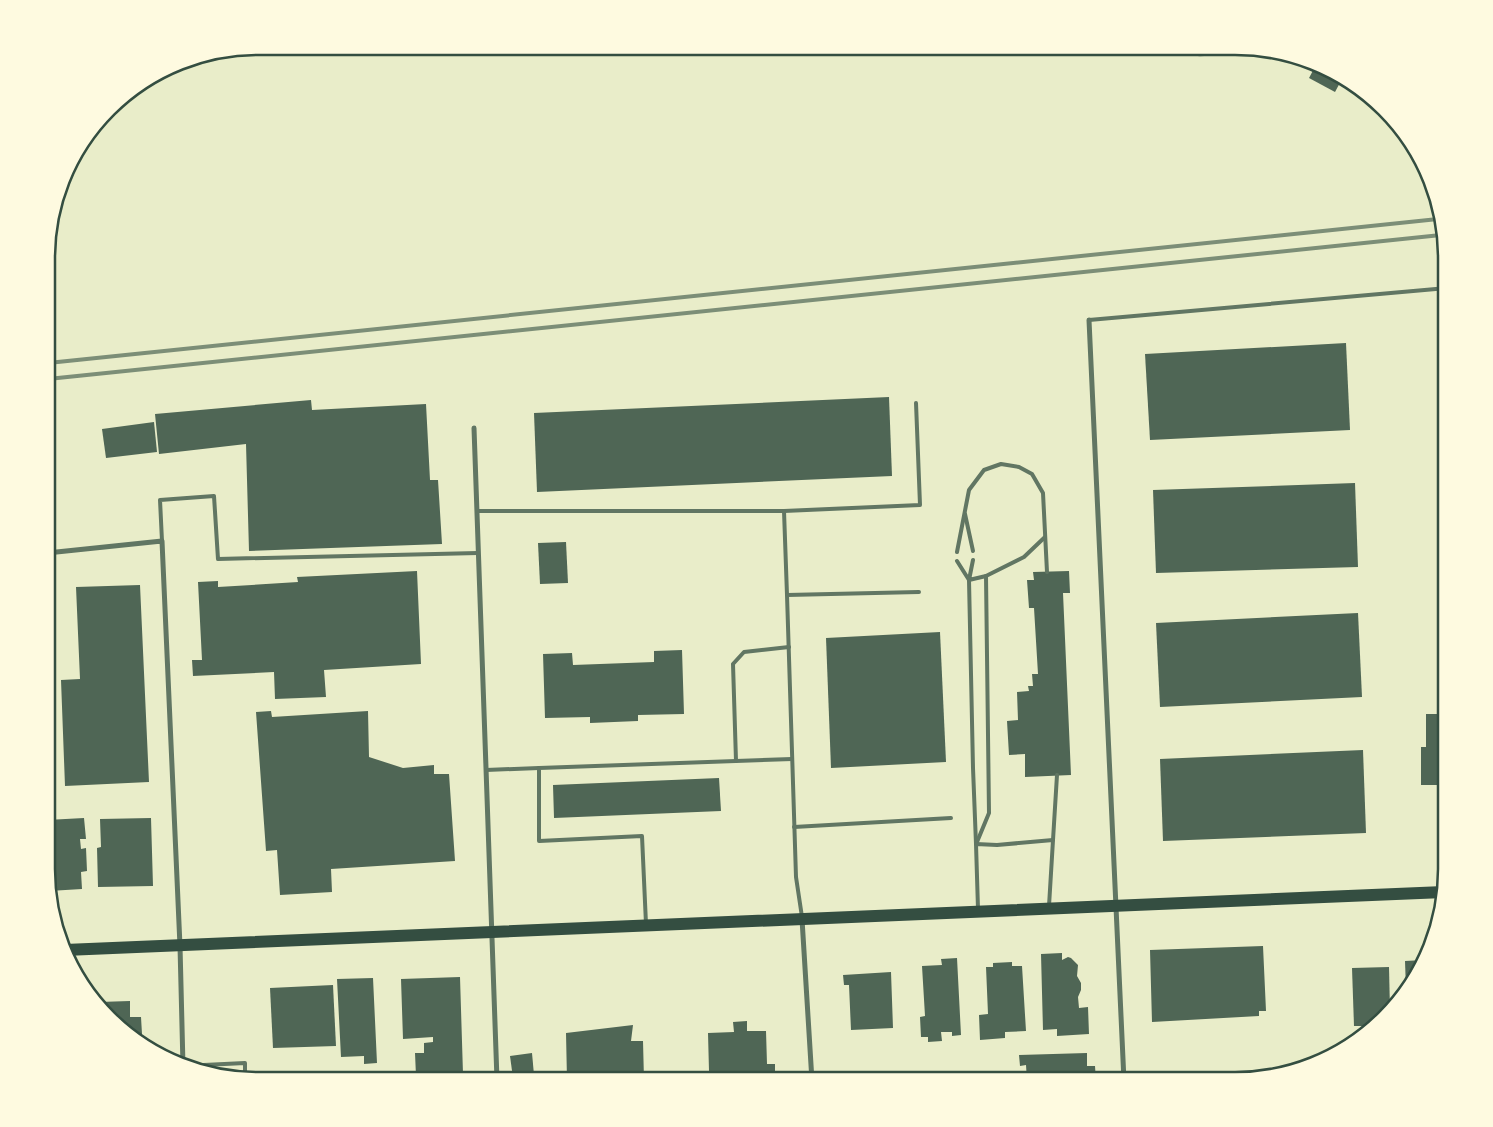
<svg xmlns="http://www.w3.org/2000/svg" width="1493" height="1127" viewBox="0 0 1493 1127" font-family="'Times New Roman',serif">
<rect width="100%" height="100%" fill="#e9edc9"/>
<g fill="#4f6655">
<path d="M1317,63l25,16 -7,13 -26,-14z"/>
<path d="M1346,343l4,87 -200,10 -5,-86z"/>
<path d="M889,397l3,79 -355,16 -3,-79z"/>
<path d="M311,400l1,10 114,-6 4,76h8l4,64 -193,7 -3,-107 -87,10 -4,-40z"/>
<path d="M154,422l3,30 -51,6 -4,-29z"/>
<path d="M1355,483l3,84 -202,6 -3,-83z"/>
<path d="M566,542l2,41 -28,1 -2,-41z"/>
<path d="M417,571l4,93 -97,6 2,27 -51,2 -1,-27 -81,4 -1,-16h10l-4,-78 20,-1v6l80,-5 -1,-5z"/>
<path d="M1069,571l1,22h-7l8,182 -46,2v-23l-16,1 -2,-34 11,-1 -1,-28 12,-1 -1,-5h5l-1,-12h6l-4,-66h-5l-2,-28h7l-1,-8z"/>
<path d="M140,585l9,197 -84,4 -4,-106 19,-1 -4,-92z"/>
<path d="M1358,613l4,84 -202,10 -4,-84z"/>
<path d="M940,632l6,130 -115,6 -5,-130z"/>
<path d="M682,650l2,64 -46,1v6l-48,2v-6l-45,1 -2,-64 29,-1 1,12 81,-3v-11z"/>
<path d="M271,711l1,6 96,-6 1,46 34,11 31,-3v9h15l6,87 -124,8 1,23 -52,3 -3,-45 -11,1 -10,-139z"/>
<path d="M1426,714h20v80h-7v-9h-18v-38h5z"/>
<path d="M1363,750l3,83 -203,8 -3,-82z"/>
<path d="M719,778l2,33 -167,7 -1,-33z"/>
<path d="M84,818l2,21h-6l1,10 5,-1 1,23 -6,1 1,17 -33,2 -2,-31v-40z"/>
<path d="M151,818l2,68 -55,1 -1,-39 4,-1 -1,-28z"/>
<path d="M1263,946l3,65h-7v5l-107,6 -2,-72z"/>
<path d="M1062,953v7l6,-3 3,1 7,7 -1,11 4,7v7l-3,7 1,11 9,-1 1,27 -32,2v-7l-14,1 -2,-76z"/>
<path d="M957,958l4,77 -9,1v-4h-11l1,9 -14,1v-5h-7l-1,-20 5,-1 -3,-50 20,-1 -1,-6z"/>
<path d="M1424,960l-18,29 -1,-28z"/>
<path d="M1012,962v4h10l4,65 -21,1v6l-25,2 -1,-25 9,-1 -2,-47h7v-4z"/>
<path d="M1389,967l1,44 -18,15h-18l-2,-58z"/>
<path d="M891,972l2,56 -42,2 -2,-45h-5l-1,-10z"/>
<path d="M460,977l3,97 -33,1v5h-28l-1,-2 15,-2 -1,-23h9v-10l9,-1v-5l-30,2 -2,-60z"/>
<path d="M373,978l4,85 -13,1v-8l-23,1 -4,-78z"/>
<path d="M333,985l3,61 -63,2 -3,-60z"/>
<path d="M130,1001v16h11l1,17 -13,1 -10,-7 -20,-26z"/>
<path d="M747,1021v10h19l1,33h8v15l-106,1v-8l40,-1 -1,-38 26,-1 -1,-10z"/>
<path d="M633,1025l-2,16h12l1,39h-77l-1,-47z"/>
<path d="M532,1053l2,22 -21,3 -3,-22z"/>
<path d="M1087,1053v13h8l1,15h-69l-1,-16 -6,1 -1,-11z"/>
<path d="M888,1072l1,9h-38l-1,-5z"/>
</g>
<g fill="none" stroke-linecap="round" stroke-linejoin="round">
<g stroke="#617663" stroke-width="4">
<path d="M1159,47c30,8 47,11 77,0"/>
<path d="M1089,320l358,-32"/>
<path d="M477,511h307l136,-6 -4,-102"/>
<path d="M784,511l3,84"/>
<path d="M965,514l8,37"/>
<path d="M162,541l-2,-41 54,-4 4,63 260,-6"/>
<path d="M957,552l12,-62 15,-20 17,-6 18,3 13,7 11,19 4,79"/>
<path d="M973,560l-4,20 17,-4 38,-19 21,-20"/>
<path d="M957,561l12,19 4,188 3,76"/>
<path d="M736,761l-3,-97 11,-12 45,-5"/>
<path d="M486,770l53,-2"/>
<path d="M794,827l157,-9"/>
<path d="M1053,840l4,-65"/>
<path d="M977,842l12,-29 -3,-237"/>
<path d="M978,909l-2,-65 21,1 56,-5 -4,66"/>
<path d="M802,917l-6,-40 -9,-282 132,-3"/>
<path d="M646,924l-4,-88 -103,5v-73l253,-9"/>
<path d="M183,1066l62,-3v17"/>
</g>
<g stroke="#617663" stroke-width="5">
<path d="M1089,320l35,761"/>
<path d="M474,428l23,652"/>
<path d="M47,553l115,-12 18,405 3,120"/>
<path d="M802,919l10,162"/>
</g>
<path stroke="#344e41" stroke-width="12" d="M65,950l1379,-58"/>
<g stroke="#7c8e77" stroke-width="4">
<path d="M48,363l1390,-144"/>
<path d="M48,379l1393,-144"/>
</g>
</g>
<path d="M0 0H1493V1127H0ZM258 55H1235A203 203 0 0 1 1438 258V869A203 203 0 0 1 1235 1072H258A203 203 0 0 1 55 869V258A203 203 0 0 1 258 55Z" fill="#fefae0" fill-rule="evenodd"/>
<path fill="none" stroke="#344e41" stroke-width="2.5" d="M258 55H1235A203 203 0 0 1 1438 258V869A203 203 0 0 1 1235 1072H258A203 203 0 0 1 55 869V258A203 203 0 0 1 258 55Z"/>
</svg>
